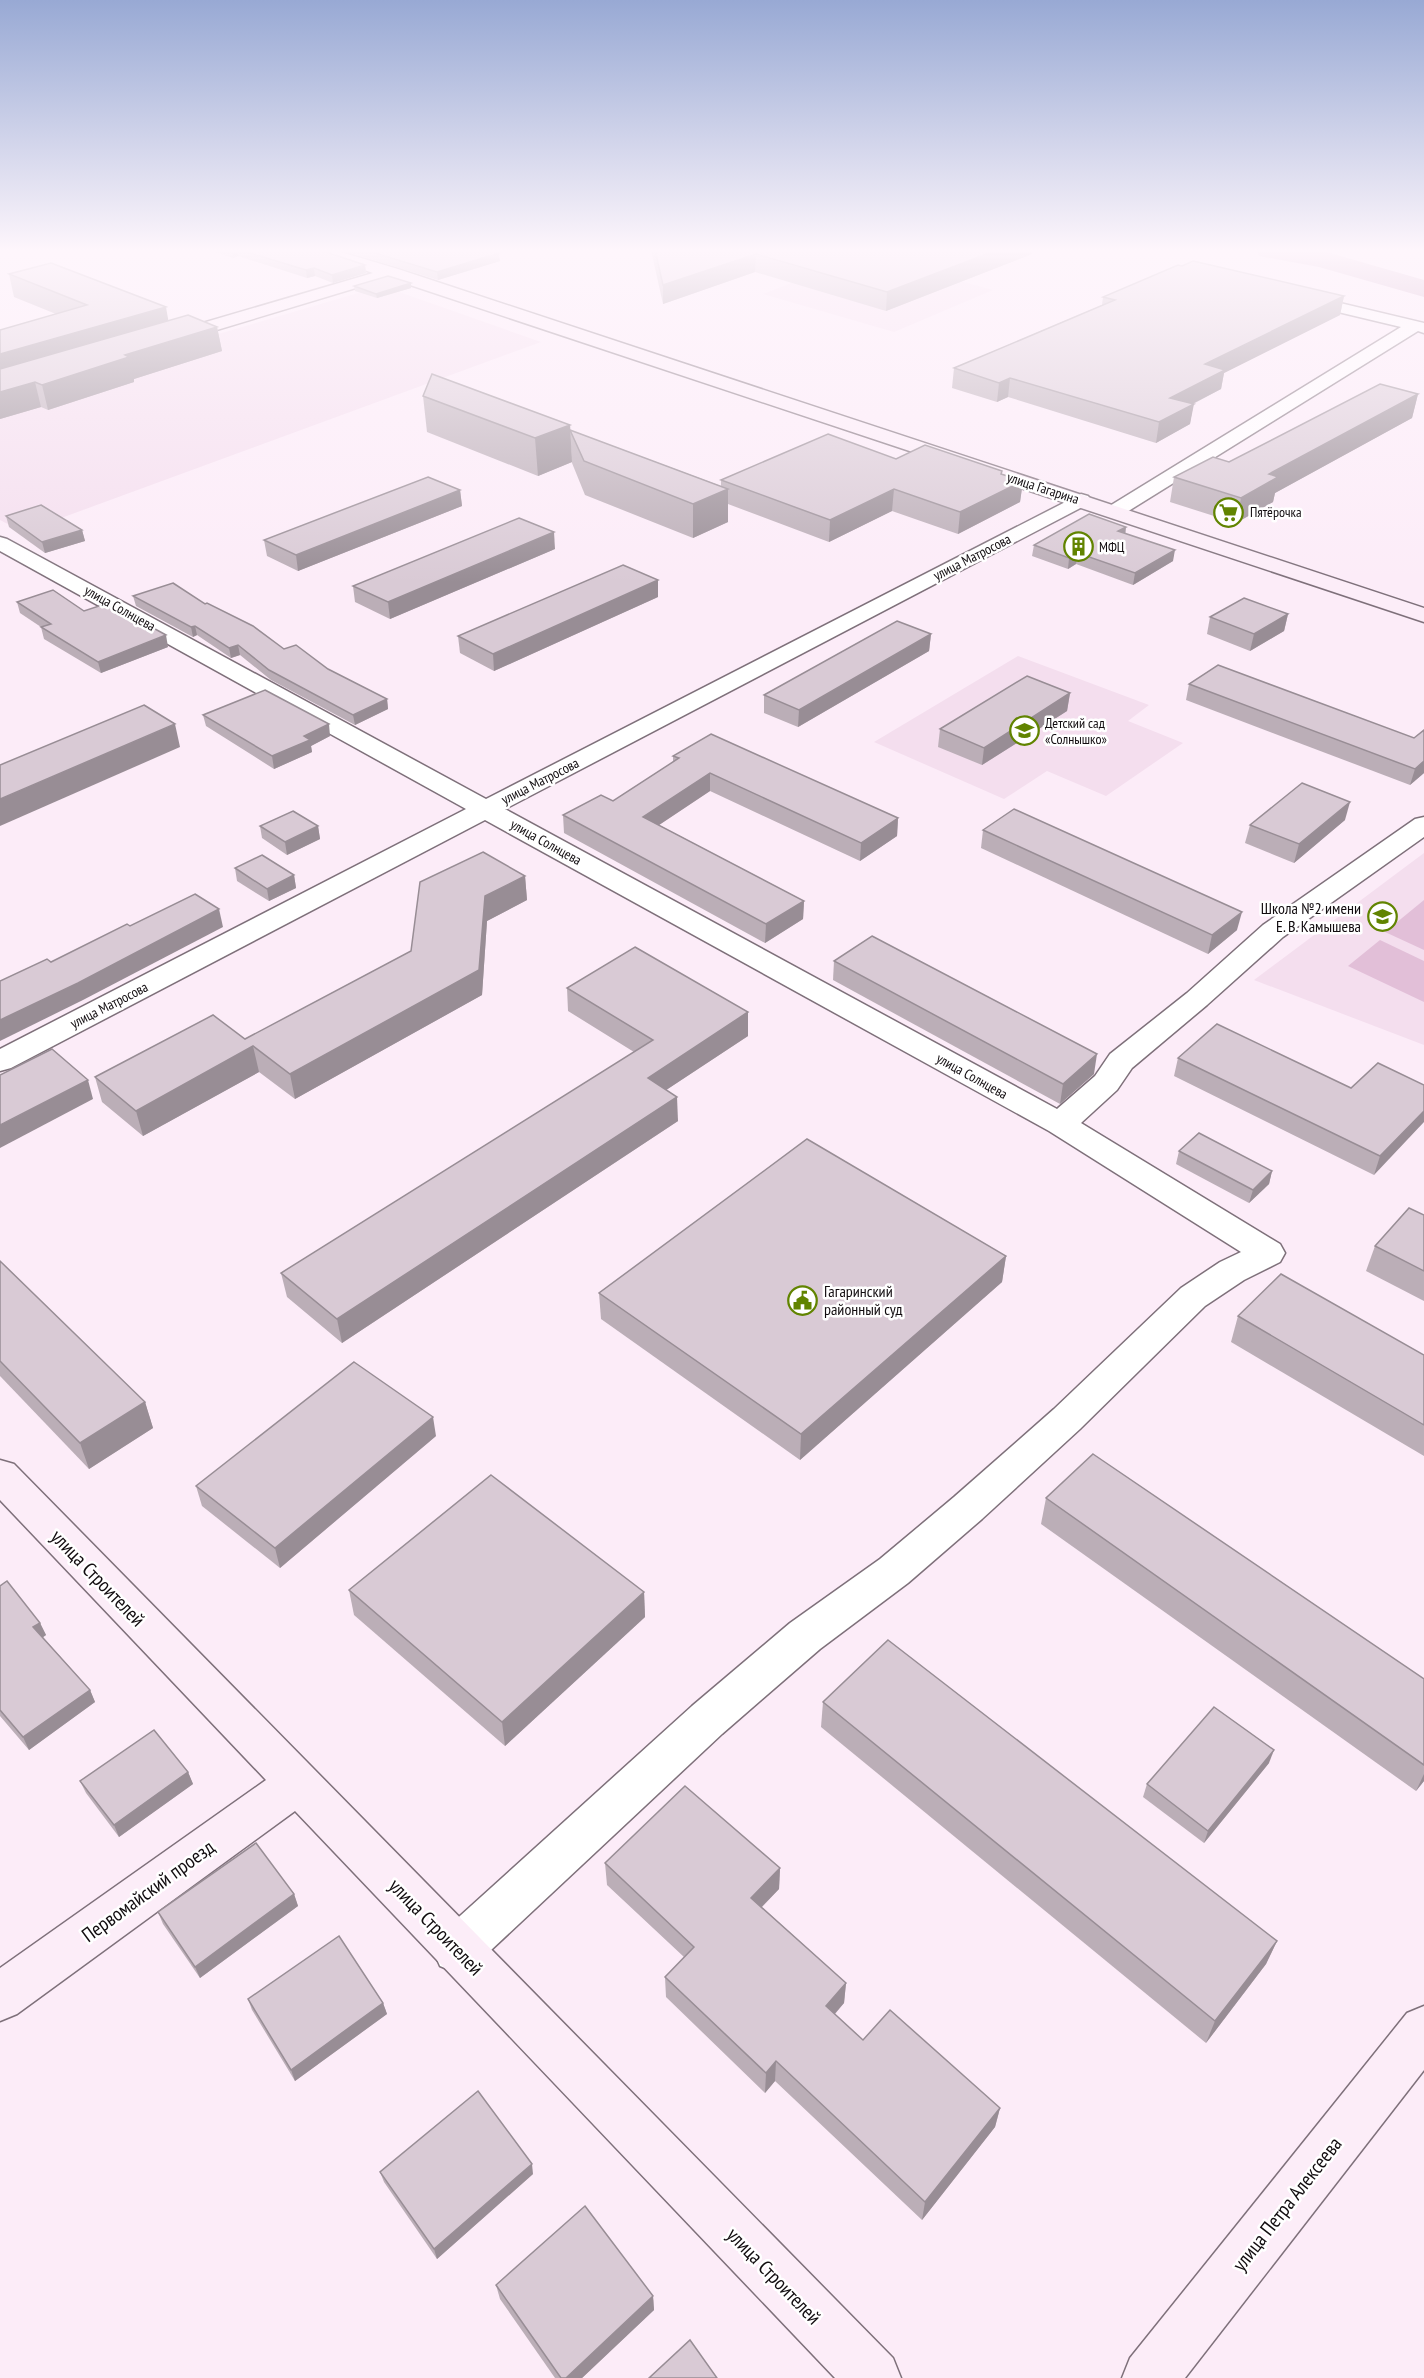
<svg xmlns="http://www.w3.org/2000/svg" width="1424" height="2378" viewBox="0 0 1424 2378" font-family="'PT Sans Narrow',sans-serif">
<rect width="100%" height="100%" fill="#fcecf8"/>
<g fill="#f4deee">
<path d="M864,255l129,35 -99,42 -131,-38z"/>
<path d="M382,286l159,56 -518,190 -23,-12v-122z"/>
<path d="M1018,656l131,49 -21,16 55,22 -77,53 -59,-25 -43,28 -130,-57z"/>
<path d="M1424,853v192l-170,-65z"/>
</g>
<g fill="#e2bfd8">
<path d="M1424,900v50l-39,-18z"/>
<path d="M1380,940l44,21v41l-76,-36z"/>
</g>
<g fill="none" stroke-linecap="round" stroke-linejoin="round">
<path fill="#c199b6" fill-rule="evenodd" d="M1256,250l67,1 101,29v17l-105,-30 -60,-11z"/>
<defs>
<g id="street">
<path d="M1298,293l126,30v10l-6,-2 -296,184h-14l-3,-4 3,-4 293,-180 -109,-26 -2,-3z"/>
<path d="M1081,494l7,2 3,4 -3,4 -583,305 552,300 38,-33 15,-22 77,-61 76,-68 152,-106 9,-2v20l-141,100 -76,68 -75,63 -15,22 -36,33 199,121 5,9 -5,9 -36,18 -39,26 -125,123 -98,90 -74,64 -88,66 -98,85 -248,232 -17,7 -17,-7 -7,-16 7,-16 252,-228 98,-83 90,-64 74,-62 100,-88 127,-121 39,-26 21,-10 -192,-121 -564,-311 -474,248 -11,3v-22l466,-240 -466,-258v-14l7,2 479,260z"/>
</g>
<g id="secondary">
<path d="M312,250h22l64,19 1026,339v14l-1035,-344 -212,64 -6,1 -8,-5 2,-4 208,-61 -58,-20z"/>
<path d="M0,1460l14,4 879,894 8,20h-66l-540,-567 -278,203 -17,7v-53l266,-188 -266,-280z"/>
<path d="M1424,2006v64l-239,308h-63l8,-20 277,-345z"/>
</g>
</defs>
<use href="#street" stroke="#7e707a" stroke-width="3"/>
<use href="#secondary" stroke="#7e707a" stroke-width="3"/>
<use href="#street" fill="#fff" fill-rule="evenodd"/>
<use href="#secondary" fill="#fcedf8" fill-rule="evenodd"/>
</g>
<g fill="#bbaeb7">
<path d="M210,250h110l45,15 1,8 -33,10 -18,-7 -8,2 -69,-22 -5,2z"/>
<path d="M341,250h148l11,11 -62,19z"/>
<path d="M651,250h381v4l-146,57 -131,-39 -92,32z"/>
<path d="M9,274l159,47 49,6 5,24 -88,28v3l-86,28 -7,-3 -41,12v-89l56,-16 -42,-17z"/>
<path d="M411,283v5l-34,10 -22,-7 -1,-5z"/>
<path d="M1344,296l-4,19 -116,58 -3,16 -28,15 -3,20 -34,19 -148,-46 -11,5 -45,-14 2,-20 148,-63 1,-8z"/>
<path d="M1418,394l-6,24 -137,75 -2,9 -37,21 -66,-21 4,-25 55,-15z"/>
<path d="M423,396l147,29 2,37 -34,14 -111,-44z"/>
<path d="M570,430l151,56v-6l175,-21 106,12v3l21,7 -3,21 -62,32 -66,-23 -63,31 -101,-38v18l-35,16 -108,-43 -13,-32z"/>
<path d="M460,490l2,16 -164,65 -31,-15 -3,-16z"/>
<path d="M6,516l76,14 3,11 -40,12 -36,-26z"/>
<path d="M1125,533l48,28 -40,24 -57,-21 -8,5 -36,-13 2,-11z"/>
<path d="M555,549l-165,70 -35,-17 -2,-16z"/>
<path d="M133,596l72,8 79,45 44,20 59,30 1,10 -33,16 -84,-45 -31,-25 -9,3 -34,-23 -4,2 -57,-31z"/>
<path d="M658,597l-164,74 -34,-18 -2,-17z"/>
<path d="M17,602l67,9 84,36 -67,26 -57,-34 -3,-12 -21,-14z"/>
<path d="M1288,614l-4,17 -34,20 -43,-17 3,-17z"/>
<path d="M931,634l-2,17 -131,76 -34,-14v-18z"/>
<path d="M1189,684l225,54 10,35 -14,12 -224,-85z"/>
<path d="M1070,693l-3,18 -85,54 -44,-18 2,-18z"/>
<path d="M203,715l127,21 -19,10 1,6 -38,17 -68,-43z"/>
<path d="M673,756l225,62 -1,18 -37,25 -150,-70 -51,34 145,76 -1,18 -38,24 -201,-110 -1,-18 50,-14 60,-39z"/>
<path d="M1345,820l-51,43 -49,-20 5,-18z"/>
<path d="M260,826h58l2,13 -33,16 -25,-17z"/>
<path d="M983,830l254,100 -29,24 -227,-106z"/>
<path d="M235,868l59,7 2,13 -27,13 -32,-20z"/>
<path d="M525,876l2,24 -40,21 -5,74 -187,104 -36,-27 -116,64 -41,-34 -7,-25 150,-38 166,-88z"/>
<path d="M834,961l260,113 -34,30 -227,-124z"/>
<path d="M567,988l181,24v24l-82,54 12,31 -336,222 -55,-46 -6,-24 353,-221 -66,-41z"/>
<path d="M1178,1058l173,30 73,-3 -50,90 -200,-99z"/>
<path d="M1179,1151l93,20 -3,13 -20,19 -73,-39z"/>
<path d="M1424,1215v86l-58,-30 9,-25z"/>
<path d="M1006,1256l-4,26 -202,178 -199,-141 -2,-26z"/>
<path d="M0,1261l145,141 8,26 -64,41 -89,-93z"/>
<path d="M1238,1316l186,39v101l-193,-114z"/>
<path d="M436,1436l-156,132 -78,-62 -6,-20z"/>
<path d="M1046,1498l378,181v102l-8,10 -375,-267z"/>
<path d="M0,1586l40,37 6,12 -3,2 47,53 5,12 -66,48 -29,-34z"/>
<path d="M349,1590l295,2 1,25 -140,129 -151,-131z"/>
<path d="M823,1702l454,239 -11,23 -60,79 -385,-316z"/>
<path d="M1269,1763l-65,80 -61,-46 4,-13z"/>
<path d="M188,1772l5,12 -74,53 -33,-44 -6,-12z"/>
<path d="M605,1863l175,5 -1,21 -17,18 84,76 -2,20 -9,11 28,26 137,68 -5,19 -73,93 -147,-139 -10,12 -99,-96 -1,-20 19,-20 -77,-72z"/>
<path d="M294,1894l4,12 -98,72 -37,-54 -5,-12z"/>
<path d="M248,1999l135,4 4,11 -92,67 -43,-71z"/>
<path d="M380,2172l153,2 -96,85 -53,-77z"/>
<path d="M496,2285l157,11 1,14 -72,68h-27l-55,-79z"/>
</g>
<g fill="#988d95">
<path d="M232,250h5l1,6 -5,2z"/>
<path d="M997,250h35v4l-146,57 1,-19z"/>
<path d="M499,253l1,8 -62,19 -1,-8z"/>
<path d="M756,254l-1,18 -92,32v-19z"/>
<path d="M365,265l1,8 -33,10 -1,-8z"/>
<path d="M314,268l1,8 -8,2 -1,-8z"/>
<path d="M411,283v5l-34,10 -1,-4z"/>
<path d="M1344,296l-4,19 -116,58 -3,16 -54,28 3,-19 35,-34z"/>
<path d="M166,307l4,23 -170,51v-27z"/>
<path d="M217,327l5,24 -88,28v3l-86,28 -6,-25 83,-30z"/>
<path d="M1010,378l-2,19 -11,5 2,-19z"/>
<path d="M35,382l6,25 -41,12v-27z"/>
<path d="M1418,394l-6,24 -137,75 -2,9 -37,21 5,-25 28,-24z"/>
<path d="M1194,404l-4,20 -34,19 3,-21z"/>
<path d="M570,425l2,37 -34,14 -3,-38z"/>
<path d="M1002,471l-2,21 23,-11 -3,21 -62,32 2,-22z"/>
<path d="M728,489v33l-35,16v-34z"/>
<path d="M894,489l-2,22 -63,31 1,-22z"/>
<path d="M460,490l2,16 -164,65 -2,-16z"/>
<path d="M1126,527l-1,11 -7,-7z"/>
<path d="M82,530l3,11 -40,12 -3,-11z"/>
<path d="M554,532l1,17 -165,70 -2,-17z"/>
<path d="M1175,550l-2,11 -40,24 2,-12z"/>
<path d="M1078,553l-2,11 -8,5 1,-11z"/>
<path d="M658,580v17l-164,74 -1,-17z"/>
<path d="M1288,614l-4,17 -34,20 4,-17z"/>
<path d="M195,626l2,9 -4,2 -2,-10z"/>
<path d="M931,634l-2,17 -131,76 1,-17z"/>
<path d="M166,635l2,12 -67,26 -3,-11z"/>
<path d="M238,645l2,10 -9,3 -2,-10z"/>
<path d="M1070,693l-3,18 -85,54 2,-17z"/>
<path d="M387,699l1,10 -33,16 -2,-10z"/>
<path d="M175,724l5,23 -180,79v-27z"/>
<path d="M329,724l1,12 -19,10 1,6 -38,17 -2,-13 32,-20z"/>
<path d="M1424,761v12l-14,12 5,-16z"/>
<path d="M710,773v18l-66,44 -1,-18z"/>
<path d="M1350,802l-5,18 -51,43 5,-19z"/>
<path d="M898,818l-1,18 -37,25 1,-18z"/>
<path d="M318,826l2,13 -33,16 -2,-13z"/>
<path d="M294,875l2,13 -27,13 -2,-12z"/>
<path d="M525,876l2,24 -40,21 -5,74 -187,104 -5,-25 195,-178z"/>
<path d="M804,901l-1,18 -38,24 1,-19z"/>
<path d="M219,909l4,18 -140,73 -83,41v-21z"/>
<path d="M1242,912l-5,18 -29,24 4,-19z"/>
<path d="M748,1012v24l-100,66v-24z"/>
<path d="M253,1046l6,26 -116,64 -7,-25z"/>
<path d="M1097,1054l-3,20 -34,30 3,-20z"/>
<path d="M88,1080l5,19 -93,49v-23z"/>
<path d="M677,1097l1,24 -336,222 -5,-24z"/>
<path d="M1424,1111v11l-50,53 6,-19z"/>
<path d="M1272,1171l-3,13 -20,19 4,-13z"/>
<path d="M1006,1256l-4,26 -202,178 1,-26z"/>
<path d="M145,1402l8,26 -64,41 -9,-26z"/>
<path d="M433,1417l3,19 -156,132 -5,-20z"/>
<path d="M644,1592l1,25 -140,129 -3,-24z"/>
<path d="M40,1623l6,12 -7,5 -6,-13z"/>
<path d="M90,1690l5,12 -66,48 -6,-13z"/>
<path d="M1274,1750l-5,13 -65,80 4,-12z"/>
<path d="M188,1772l5,12 -74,53 -5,-12z"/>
<path d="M1424,1774v7l-8,10z"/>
<path d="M780,1868l-1,21 -28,29v-20z"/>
<path d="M294,1894l4,12 -98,72 -5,-11z"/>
<path d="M1277,1941l-11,23 -60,79 9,-22z"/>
<path d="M846,1983l-2,20 -20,23 2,-20z"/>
<path d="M383,2003l4,11 -92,67 -4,-11z"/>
<path d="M776,2061l-1,20 -10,12 1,-20z"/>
<path d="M1000,2108l-5,19 -73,93 3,-18z"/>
<path d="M532,2164l1,10 -96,85 -3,-10z"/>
<path d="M653,2296l1,14 -72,68h-16z"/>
</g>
<g fill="#d9cad5" stroke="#988d95" stroke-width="1.5">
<path d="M240,250h80l45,15 -33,10 -18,-7 -8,2z"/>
<path d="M365,250h124l10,3 -62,19z"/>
<path d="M655,250h342l-110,42 -131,-38 -93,31z"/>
<path d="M1193,261l151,35 -139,68 20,6 -55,28 24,6 -35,18 -149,-44 -11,5 -45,-15 161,-68 -12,-3 75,-32 4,1z"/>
<path d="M51,263l115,44 -166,47v-24l87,-25 -78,-31z"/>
<path d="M388,276l23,7 -35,11 -22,-8z"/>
<path d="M188,315l29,12 -92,28 4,2 -87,28 -7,-3 -35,10v-23z"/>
<path d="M432,374l138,51 -35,13 -112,-42z"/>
<path d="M1380,384l38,10 -149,80 9,3 -37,21 -67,-21 39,-20 16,5z"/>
<path d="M570,430l158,59 -35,15 -109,-43z"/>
<path d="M828,434l68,25 29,-14 77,26 -1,3 22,7 -63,31 -66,-23 -64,31 -109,-40z"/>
<path d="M428,477l32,13 -164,65 -32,-15z"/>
<path d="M41,505l41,25 -40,12 -36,-26z"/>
<path d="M1089,514l37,13 -8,4 57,19 -40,23 -57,-20 -9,5 -35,-13z"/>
<path d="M519,518l35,14 -166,70 -35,-16z"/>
<path d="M623,565l35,15 -165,74 -35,-18z"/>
<path d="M173,583l32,21 2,-1 46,23 31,23 12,-4 32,24 59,30 -34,16 -84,-45 -31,-25 -9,3 -34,-22 -4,1 -58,-31z"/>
<path d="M53,590l31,21 24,-8 58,32 -68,27 -57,-35 10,-3 -34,-22z"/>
<path d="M1244,598l44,16 -34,20 -44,-17z"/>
<path d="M897,621l34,13 -132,76 -35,-15z"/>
<path d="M1218,665l196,73 10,-8v31l-9,8 -226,-85z"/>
<path d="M1027,676l43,17 -86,55 -44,-19z"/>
<path d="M265,690l64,34 -25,12 6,4 -38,16 -69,-41z"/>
<path d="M144,705l31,19 -175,75v-34z"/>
<path d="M711,734l187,84 -37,25 -151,-70 -67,44 161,84 -38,23 -203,-109 38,-20 12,6 66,-43 -6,-2z"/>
<path d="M1302,783l48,19 -51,42 -49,-19z"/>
<path d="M1014,809l228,103 -30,23 -229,-105z"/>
<path d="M293,811l25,15 -33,16 -25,-16z"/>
<path d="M483,852l42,24 -40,20 -6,74 -189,104 -37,-28 -117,65 -41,-34 118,-62 32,24 166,-88 9,-69z"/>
<path d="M262,855l32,20 -27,14 -32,-21z"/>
<path d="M195,894l24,15 -141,74 -78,37v-39l47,-22 4,3 76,-38 3,2z"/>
<path d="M872,936l225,118 -34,30 -229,-123z"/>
<path d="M635,947l113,65 -100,66 29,19 -340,222 -56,-46 372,-233 -86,-52z"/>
<path d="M1217,1024l134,64 27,-25 46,22v26l-44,45 -202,-98z"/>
<path d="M52,1049l36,31 -88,45v-50z"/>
<path d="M1199,1133l73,38 -19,19 -74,-39z"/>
<path d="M807,1139l199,117 -205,178 -202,-141z"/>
<path d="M1409,1208l15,7v56l-49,-25z"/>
<path d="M0,1261l145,141 -65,41 -80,-82z"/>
<path d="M1281,1274l143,81v70l-186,-109z"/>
<path d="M354,1362l79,55 -158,131 -79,-62z"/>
<path d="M1093,1454l331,225v86l-378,-267z"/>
<path d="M491,1475l153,117 -142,130 -153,-132z"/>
<path d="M7,1581l33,42 -7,4 57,63 -67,47 -23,-27v-124z"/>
<path d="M888,1640l389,301 -62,80 -392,-319z"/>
<path d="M1214,1707l60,43 -66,81 -61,-47z"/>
<path d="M154,1730l34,42 -74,53 -34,-44z"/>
<path d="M685,1786l95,82 -29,30 95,85 -20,23 37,34 27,-30 110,98 -75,94 -149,-141 -10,12 -101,-96 29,-30 -89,-84z"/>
<path d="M256,1843l38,51 -99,73 -37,-55z"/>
<path d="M339,1936l44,67 -92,67 -43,-71z"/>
<path d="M478,2091l54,73 -98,85 -54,-77z"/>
<path d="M585,2206l68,90 -87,82h-5l-65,-93z"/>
<path d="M690,2340l27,38h-68z"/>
</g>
<linearGradient id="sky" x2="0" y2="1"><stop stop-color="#98a9d4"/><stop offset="0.43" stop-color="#fef6fc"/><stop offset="1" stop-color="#fef6fc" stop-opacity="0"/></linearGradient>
<rect width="1424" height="583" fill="url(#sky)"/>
<defs>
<symbol id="supermarket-ring" viewBox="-11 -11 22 22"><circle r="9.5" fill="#fff" stroke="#618400" stroke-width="1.5"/><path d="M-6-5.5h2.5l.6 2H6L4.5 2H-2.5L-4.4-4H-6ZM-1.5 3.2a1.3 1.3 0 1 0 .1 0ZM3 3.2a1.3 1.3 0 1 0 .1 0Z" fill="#618400"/></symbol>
<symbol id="building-ring" viewBox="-11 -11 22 22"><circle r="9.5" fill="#fff" stroke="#618400" stroke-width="1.5"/><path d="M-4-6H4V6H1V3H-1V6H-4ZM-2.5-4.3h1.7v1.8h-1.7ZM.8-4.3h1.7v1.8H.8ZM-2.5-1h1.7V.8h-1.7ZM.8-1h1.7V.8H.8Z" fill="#618400"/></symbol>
<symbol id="school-ring" viewBox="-11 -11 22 22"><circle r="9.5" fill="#fff" stroke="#618400" stroke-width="1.5"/><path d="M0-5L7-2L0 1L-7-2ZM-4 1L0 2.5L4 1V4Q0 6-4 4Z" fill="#618400"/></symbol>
<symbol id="civic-ring" viewBox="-11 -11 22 22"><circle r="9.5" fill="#fff" stroke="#618400" stroke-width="1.5"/><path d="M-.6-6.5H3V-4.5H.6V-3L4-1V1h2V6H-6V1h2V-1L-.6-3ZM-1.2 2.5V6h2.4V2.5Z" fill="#618400"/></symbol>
</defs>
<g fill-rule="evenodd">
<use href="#supermarket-ring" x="1212" y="496" width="33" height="33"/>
<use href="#building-ring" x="1062" y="530" width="33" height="33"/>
<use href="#school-ring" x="1008" y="714" width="33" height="33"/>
<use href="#school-ring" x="1366" y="900" width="33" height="33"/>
<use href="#civic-ring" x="786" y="1284" width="33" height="33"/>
</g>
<g text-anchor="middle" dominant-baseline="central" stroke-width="5" stroke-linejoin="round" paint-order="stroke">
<g font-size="14" fill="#110c0f" stroke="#fff">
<text transform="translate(1043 488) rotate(18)">улица Гагарина</text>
<text transform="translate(972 557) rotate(-27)">улица Матросова</text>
<text transform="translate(120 608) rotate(29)">улица Солнцева</text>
<text transform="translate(540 781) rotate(-27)">улица Матросова</text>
<text transform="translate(546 842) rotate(29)">улица Солнцева</text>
<text transform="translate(109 1005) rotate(-27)">улица Матросова</text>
<text transform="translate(972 1076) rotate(29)">улица Солнцева</text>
</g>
<g font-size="14" fill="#110c0f" stroke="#fff" text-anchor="start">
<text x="1250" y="512">Пятёрочка</text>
<text x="1099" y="547">МФЦ</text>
<text x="1045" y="723">Детский сад<tspan x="1045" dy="16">«Солнышко»</tspan></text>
</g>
<g font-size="16" fill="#110c0f" stroke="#fff" text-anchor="end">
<text x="1361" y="908">Школа №2 имени<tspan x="1361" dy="18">Е. В. Камышева</tspan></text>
<text x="824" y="1291" text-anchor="start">Гагаринский<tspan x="824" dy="18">районный суд</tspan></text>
</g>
<g font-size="20" fill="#110c0f" stroke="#fff">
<text transform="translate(98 1578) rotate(46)">улица Строителей</text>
<text transform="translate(148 1891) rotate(-36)">Первомайский проезд</text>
<text transform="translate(436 1927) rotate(46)">улица Строителей</text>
<text transform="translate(1287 2204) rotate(-52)">улица Петра Алексеева</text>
<text transform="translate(774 2276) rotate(46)">улица Строителей</text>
</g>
</g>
</svg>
